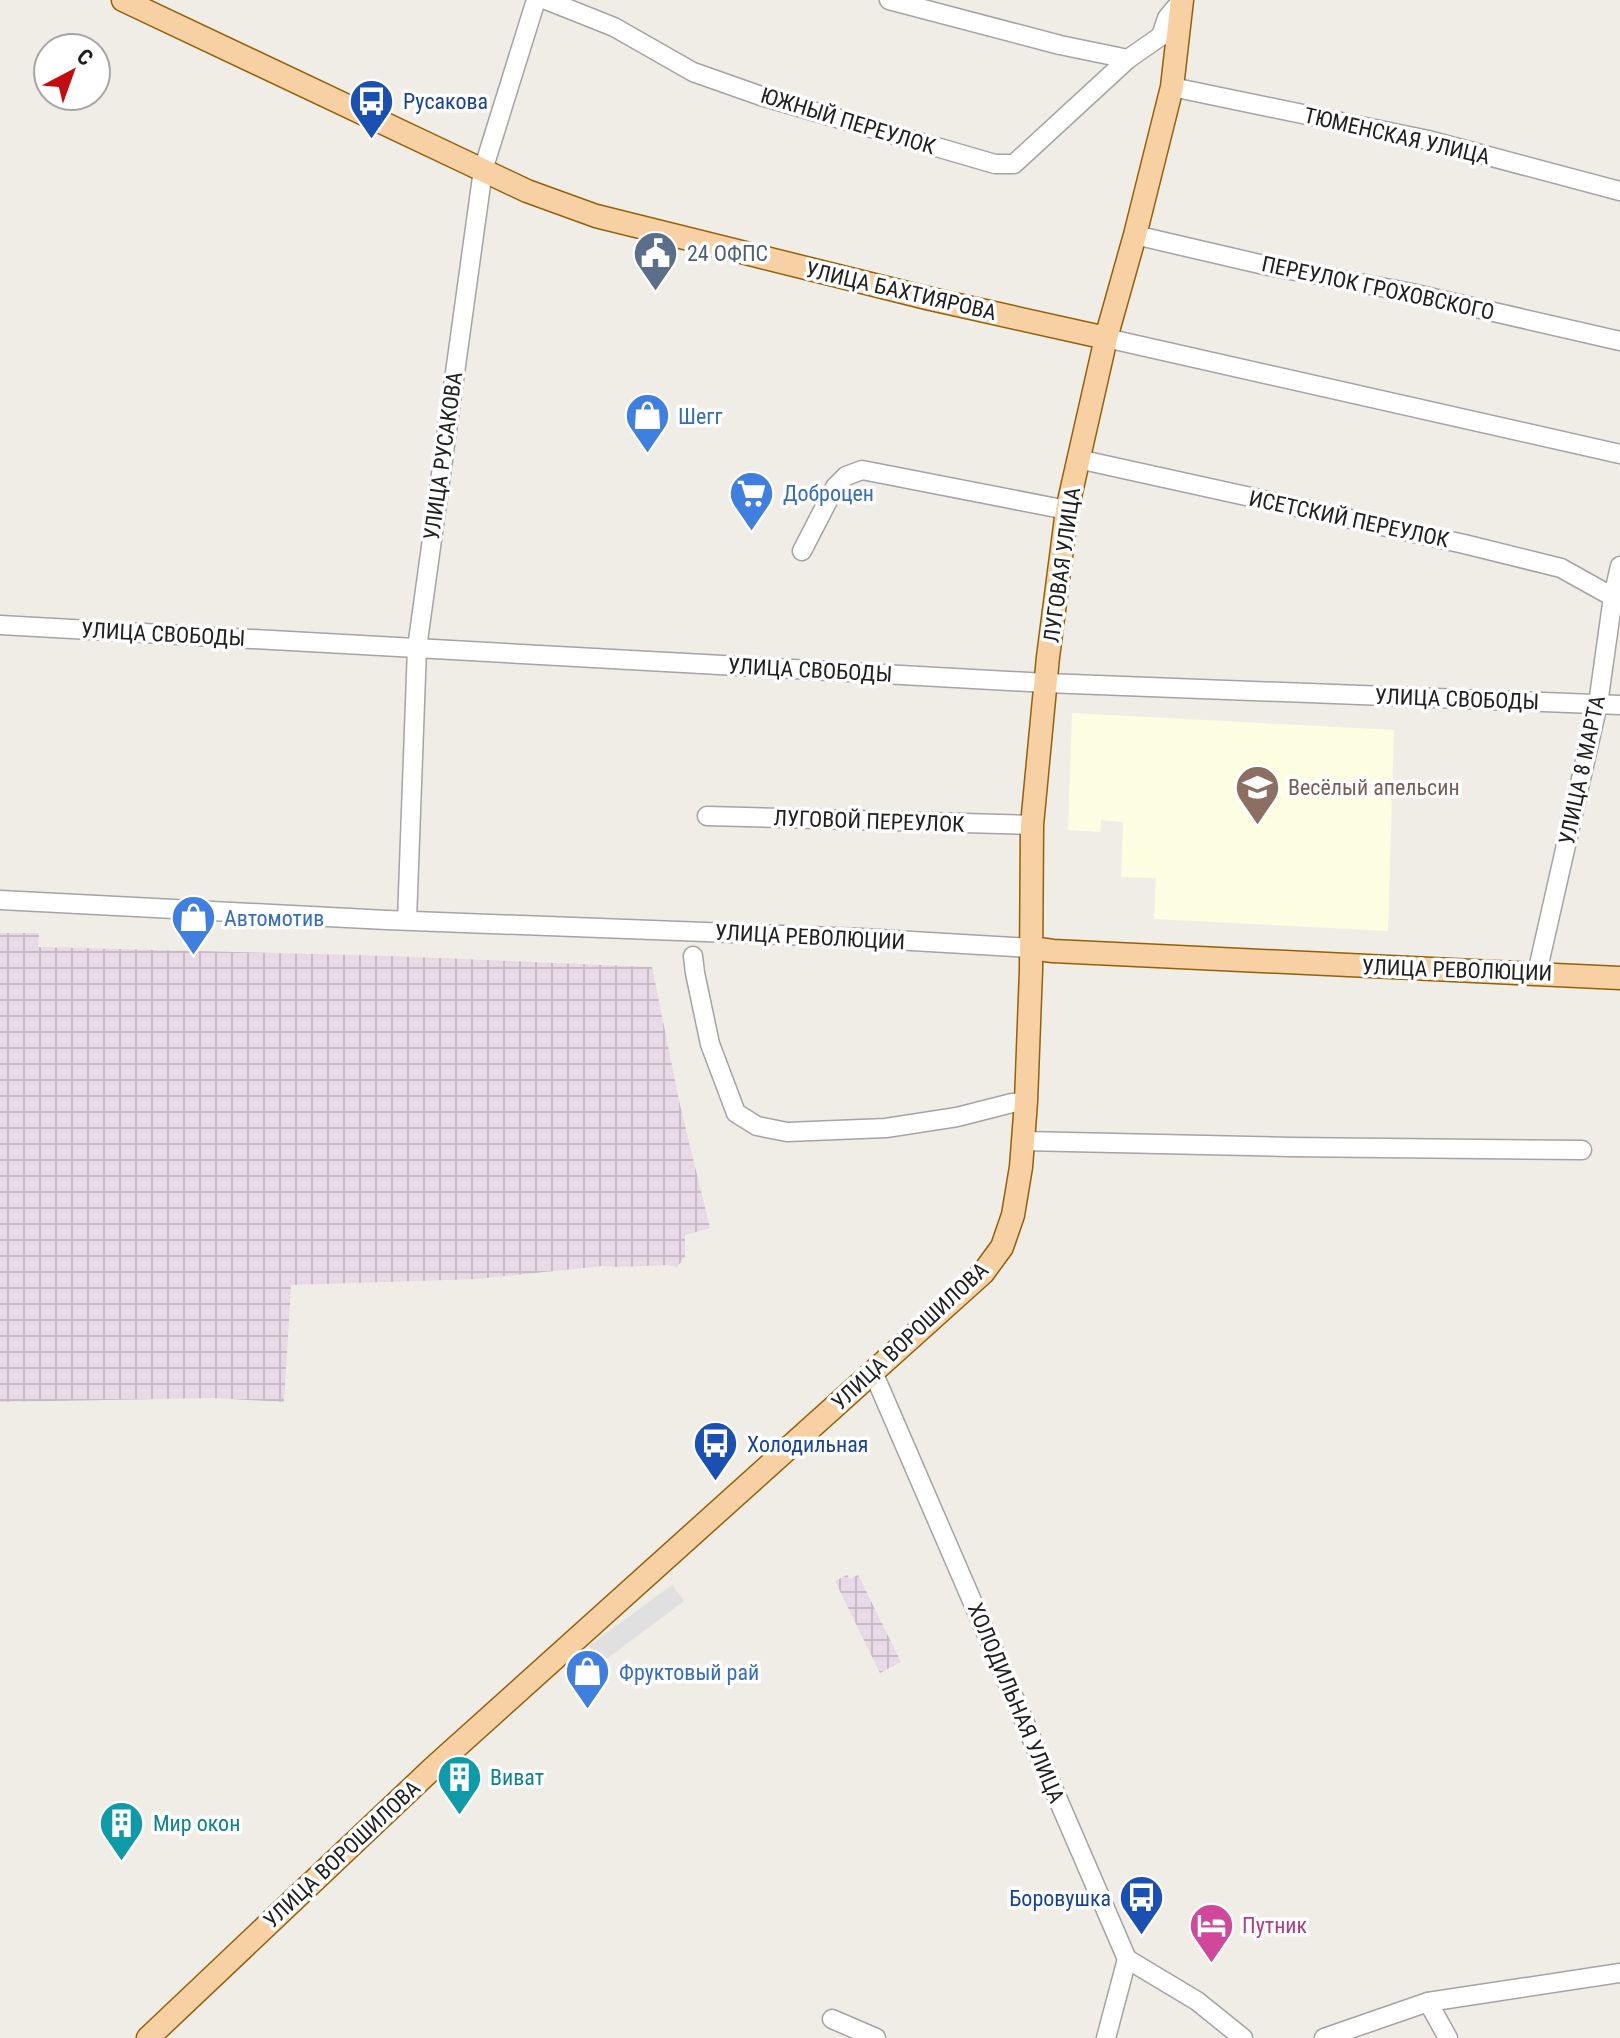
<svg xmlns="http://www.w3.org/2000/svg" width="1620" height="2038" viewBox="0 0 1620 2038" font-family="'Roboto Condensed',sans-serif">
<defs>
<pattern id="industrial-grid" width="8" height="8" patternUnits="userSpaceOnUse" patternTransform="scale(2)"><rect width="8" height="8" fill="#e8d9e6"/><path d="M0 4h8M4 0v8" fill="none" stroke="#c7bac5"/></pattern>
</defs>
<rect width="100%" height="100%" fill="#f0ece6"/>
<g fill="url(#industrial-grid)">
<path d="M0,933h39l-1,14 353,9 261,11 28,138 30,123 -25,7v22l-8,10 -9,-2 -51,2 -14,-1 -126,13 -186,6 -7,117 -70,-4 -214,4z"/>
<path d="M847,1575l3,4 8,-4 43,87 -21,11 -45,-92z"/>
</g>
<path fill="#fdfde2" d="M1072,713l322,17 -6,201 -234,-12 2,-41 -35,-1 2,-55 -22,-2 -1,12 -32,-2z"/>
<path fill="#e0e0e0" d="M672,1585l12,16 -83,62 -12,-17z"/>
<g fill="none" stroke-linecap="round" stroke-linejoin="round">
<defs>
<g id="minor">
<path d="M546,0l68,27 79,45 71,25 231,67h19l114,-105"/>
<path d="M889,0l171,45 68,14 33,-23 6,-18 15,-18"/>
<path d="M1172,87l256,53 192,51"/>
<path d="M1135,235l129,30 143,27 213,49"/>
<path d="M1106,338l514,116"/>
<path d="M1078,459l386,85 97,24 52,29"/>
<path d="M802,551l33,-64 11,-11 16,-6 205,40"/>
<path d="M0,625l1046,58 574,22"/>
<path d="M707,816l325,9"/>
<path d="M0,900l387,20 474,18 170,10"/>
<path d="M407,920l10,-272 66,-478 53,-170"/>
<path d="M693,956l2,17 15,71 26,69 21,13 30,6 99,-4 71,-11 55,-14 14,-1"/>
<path d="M1537,973l61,-269 15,-107 7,-31"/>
<path d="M1023,1141l266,6 293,3"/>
<path d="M873,1372l254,587 -21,79"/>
<path d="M1127,1959l70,42 46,37"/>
<path d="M1428,2002l20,36"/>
<path d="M832,2019l44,19"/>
<path d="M1324,2038l104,-36 192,-29"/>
</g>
<g id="major">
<path d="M123,0l404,191 69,25 335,83 175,39"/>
<path d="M1031,948l22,3 567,27"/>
<path d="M148,2038l285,-270 550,-495 19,-26 11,-32 8,-48 5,-65 5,-132 1,-145 16,-168 19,-147 39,-172 29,-103 37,-148 10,-87"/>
</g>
</defs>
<use href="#minor" stroke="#a4a4a4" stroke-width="21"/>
<use href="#major" stroke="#936108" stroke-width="25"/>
<use href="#minor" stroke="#fff" stroke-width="18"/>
<use href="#major" stroke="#f7d1a4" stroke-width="22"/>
</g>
<defs>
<symbol id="bus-pin" viewBox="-11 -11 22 30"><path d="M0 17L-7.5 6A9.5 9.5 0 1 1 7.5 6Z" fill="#1a4fb4" stroke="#fff"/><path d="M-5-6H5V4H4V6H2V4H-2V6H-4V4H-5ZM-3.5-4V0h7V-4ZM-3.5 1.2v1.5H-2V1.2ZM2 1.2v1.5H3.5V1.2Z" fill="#fff"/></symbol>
<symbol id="civic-pin" viewBox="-11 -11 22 30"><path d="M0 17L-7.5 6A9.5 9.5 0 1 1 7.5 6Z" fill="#5c6f8a" stroke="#fff"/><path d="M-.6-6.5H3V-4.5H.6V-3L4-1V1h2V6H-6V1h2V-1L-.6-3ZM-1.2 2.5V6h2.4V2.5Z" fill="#fff"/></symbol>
<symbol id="shop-pin" viewBox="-11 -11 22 30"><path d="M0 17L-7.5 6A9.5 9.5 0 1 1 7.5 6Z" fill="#3f7fe0" stroke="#fff"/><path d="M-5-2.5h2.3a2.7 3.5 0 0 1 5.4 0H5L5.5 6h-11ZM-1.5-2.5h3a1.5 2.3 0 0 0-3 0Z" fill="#fff"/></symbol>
<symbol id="supermarket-pin" viewBox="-11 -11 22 30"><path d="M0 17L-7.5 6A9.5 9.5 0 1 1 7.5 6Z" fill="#3f7fe0" stroke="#fff"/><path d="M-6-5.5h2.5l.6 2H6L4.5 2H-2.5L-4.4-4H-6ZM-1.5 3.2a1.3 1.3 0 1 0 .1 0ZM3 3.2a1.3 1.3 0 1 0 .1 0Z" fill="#fff"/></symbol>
<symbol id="school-pin" viewBox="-11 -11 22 30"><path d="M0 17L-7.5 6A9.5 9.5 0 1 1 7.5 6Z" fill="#8d6e63" stroke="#fff"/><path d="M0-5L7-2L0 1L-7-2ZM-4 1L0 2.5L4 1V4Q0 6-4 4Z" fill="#fff"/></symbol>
<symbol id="building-pin" viewBox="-11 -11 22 30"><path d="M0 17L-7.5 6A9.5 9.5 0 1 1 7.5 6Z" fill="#0f9aa8" stroke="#fff"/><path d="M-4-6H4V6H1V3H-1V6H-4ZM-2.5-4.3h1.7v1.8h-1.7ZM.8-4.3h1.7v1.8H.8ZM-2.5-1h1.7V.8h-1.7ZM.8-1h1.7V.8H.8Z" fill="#fff"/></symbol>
<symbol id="hotel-pin" viewBox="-11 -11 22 30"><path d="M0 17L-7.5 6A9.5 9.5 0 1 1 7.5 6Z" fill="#d1479c" stroke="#fff"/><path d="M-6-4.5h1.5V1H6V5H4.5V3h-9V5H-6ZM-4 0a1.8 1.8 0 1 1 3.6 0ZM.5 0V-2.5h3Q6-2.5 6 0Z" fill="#fff"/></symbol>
</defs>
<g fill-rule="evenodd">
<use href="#bus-pin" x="346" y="76" width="51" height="69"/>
<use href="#civic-pin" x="630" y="228" width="51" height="69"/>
<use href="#shop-pin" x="622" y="390" width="51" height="69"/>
<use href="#supermarket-pin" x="726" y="468" width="51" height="69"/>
<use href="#school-pin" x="1232" y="762" width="51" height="69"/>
<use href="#shop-pin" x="168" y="892" width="51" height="69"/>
<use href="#bus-pin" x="690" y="1418" width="51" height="69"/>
<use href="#shop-pin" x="562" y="1646" width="51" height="69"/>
<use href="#building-pin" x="434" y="1752" width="51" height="69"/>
<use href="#building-pin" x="96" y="1798" width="51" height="69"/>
<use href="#bus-pin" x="1116" y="1872" width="51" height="69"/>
<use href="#hotel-pin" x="1186" y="1900" width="51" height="69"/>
</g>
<g text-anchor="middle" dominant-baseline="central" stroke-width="7" stroke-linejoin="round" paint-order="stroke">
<g font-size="22" fill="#164399" stroke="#fff" text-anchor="start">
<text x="403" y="101">Русакова</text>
<text x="747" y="1444">Холодильная</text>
<text x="1111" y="1898" text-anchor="end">Боровушка</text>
</g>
<g font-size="22" fill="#202020" stroke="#fff">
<text transform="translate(848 121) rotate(17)">ЮЖНЫЙ ПЕРЕУЛОК</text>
<text transform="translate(1397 136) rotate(13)">ТЮМЕНСКАЯ УЛИЦА</text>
<text transform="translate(1378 288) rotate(12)">ПЕРЕУЛОК ГРОХОВСКОГО</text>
<text transform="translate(901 291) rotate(13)">УЛИЦА БАХТИЯРОВА</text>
<text transform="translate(443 456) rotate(-82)">УЛИЦА РУСАКОВА</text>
<text transform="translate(1349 519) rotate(12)">ИСЕТСКИЙ ПЕРЕУЛОК</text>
<text transform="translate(1062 565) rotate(-82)">ЛУГОВАЯ УЛИЦА</text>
<text transform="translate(163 634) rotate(3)">УЛИЦА СВОБОДЫ</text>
<text transform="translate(810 670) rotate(3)">УЛИЦА СВОБОДЫ</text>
<text transform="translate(1457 699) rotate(2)">УЛИЦА СВОБОДЫ</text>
<text transform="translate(1582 770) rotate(-78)">УЛИЦА 8 МАРТА</text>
<text transform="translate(869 821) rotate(2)">ЛУГОВОЙ ПЕРЕУЛОК</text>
<text transform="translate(810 937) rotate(3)">УЛИЦА РЕВОЛЮЦИИ</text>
<text transform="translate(1457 970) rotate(2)">УЛИЦА РЕВОЛЮЦИИ</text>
<text transform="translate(910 1336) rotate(-43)">УЛИЦА ВОРОШИЛОВА</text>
<text transform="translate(1016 1703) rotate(67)">ХОЛОДИЛЬНАЯ УЛИЦА</text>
<text transform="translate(342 1854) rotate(-43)">УЛИЦА ВОРОШИЛОВА</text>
</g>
<g font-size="22" fill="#4e5e75" stroke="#fff" text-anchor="start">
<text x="687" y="253">24 ОФПС</text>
</g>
<g font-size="22" fill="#366cbe" stroke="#fff" text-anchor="start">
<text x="678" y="416">Шегг</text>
<text x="783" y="493">Доброцен</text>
<text x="224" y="918">Автомотив</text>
<text x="619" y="1672">Фруктовый рай</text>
</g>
<g font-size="22" fill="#785e54" stroke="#fff" text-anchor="start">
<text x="1288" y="787">Весёлый апельсин</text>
</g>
<g font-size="22" fill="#0d838f" stroke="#fff" text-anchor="start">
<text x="490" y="1777">Виват</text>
<text x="153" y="1823">Мир окон</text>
</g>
<g font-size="22" fill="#b23c85" stroke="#fff" text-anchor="start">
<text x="1242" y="1925">Путник</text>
</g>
</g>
<g transform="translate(72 72) rotate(41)"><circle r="38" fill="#ffffff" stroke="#a6a6a6" stroke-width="2"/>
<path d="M0-6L14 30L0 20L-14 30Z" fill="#c40b10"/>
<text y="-12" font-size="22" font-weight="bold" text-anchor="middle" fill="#202020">С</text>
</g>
</svg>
